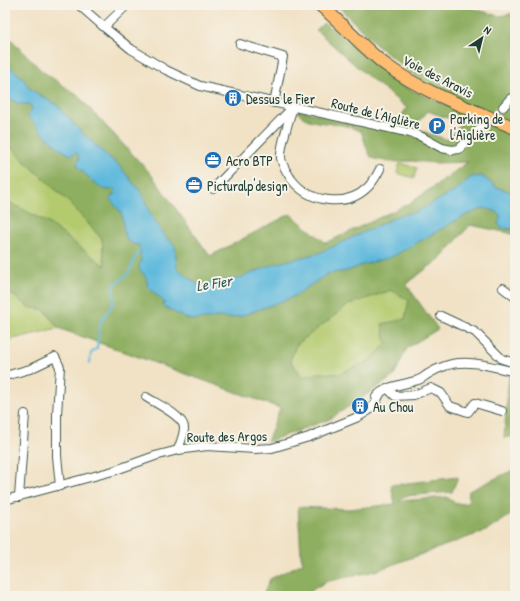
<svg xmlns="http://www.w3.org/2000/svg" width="520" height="601" viewBox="0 0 520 601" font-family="'Patrick Hand',sans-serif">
<rect width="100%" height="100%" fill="#f7f3e8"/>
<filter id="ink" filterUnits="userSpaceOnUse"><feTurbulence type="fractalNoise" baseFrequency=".025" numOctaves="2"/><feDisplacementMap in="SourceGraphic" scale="8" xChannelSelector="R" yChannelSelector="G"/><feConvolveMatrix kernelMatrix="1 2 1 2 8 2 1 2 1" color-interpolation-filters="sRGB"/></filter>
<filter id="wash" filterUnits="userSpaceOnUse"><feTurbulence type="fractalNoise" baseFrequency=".012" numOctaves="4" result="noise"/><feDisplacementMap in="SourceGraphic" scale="16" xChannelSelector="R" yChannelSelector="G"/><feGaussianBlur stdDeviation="0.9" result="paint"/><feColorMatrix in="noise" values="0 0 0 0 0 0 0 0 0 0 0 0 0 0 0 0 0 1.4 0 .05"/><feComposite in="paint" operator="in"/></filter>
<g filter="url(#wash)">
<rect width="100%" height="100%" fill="#f1e2c6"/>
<g fill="#b3ca6e" stroke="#698451">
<path d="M5,140l11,13 54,50 32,36 3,28 -57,-44 -43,-23z"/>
<path d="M400,163l17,5 -3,10 -17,-5z"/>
<path d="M5,289l23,18 17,3 13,18 -53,13z"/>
<path d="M391,290l18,10 -4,19 -19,25 -17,17 -30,13 -21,-1 -15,4 -13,-17 6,-15 52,-40z"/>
</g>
<g fill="#8eae61" stroke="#56764a" fill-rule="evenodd">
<path d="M337,5h124l38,11 16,-3v181l-19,-7 -14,-11 -4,1 29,52h8v7l-6,-3 -39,-8 -28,32 -36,27 32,45 -31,19 -13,28 -64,43 -63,23 13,-34 -222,-80 -13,-18 -17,-3 -23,-18v-89l43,23 57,43 -3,-27 -32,-36 -54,-50 -11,-13v-107l37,38 35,24 73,78 60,83 80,-42 36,29 86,-41 56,-40 -32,1 -24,-2 -21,1 -16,-3 -4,-2 -4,-8 -6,-18c-5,-1 -10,-4 -15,-5 -12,-4 -45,-1 -48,-16l92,20 17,-22 -44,-36 -47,-42 8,-7 83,65 49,21 -81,-65zM428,111l33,12 -13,17 -35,-12zM391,290l18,10 -4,19 -23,5 4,20 -17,17 -30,13 -21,-1 -15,4 -13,-16 6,-16 52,-40z"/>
<path d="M509,373l6,2v61l-11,2z"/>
<path d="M515,469v43l-27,18 -113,41 -50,11 -22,14h-40l7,-17 33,-16 -2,-7 -3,-49 51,2 46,-5 -4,-19 67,-8 -6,15 -48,4 -4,5 47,-4 9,7 12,-1 1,-12z"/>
</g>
<path fill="#5fb9dd" stroke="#3f7b88" d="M5,63l17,14 8,12 27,16 24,27 39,35 21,25 9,21 14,23 11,9 2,23 21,17 42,-7 34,-14 45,-11 81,-38 16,-3 39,-21 16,-14 11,-1 14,11 19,7v35l-14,-1 -3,-5 2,-4v-4l-5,-4 -11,-3 -22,9 -70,40 -27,7 -18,7 -20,3 -34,23 -52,19 -10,2 -13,-1 -11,2 -15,1 -8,-2 -22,-13 3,-2 -17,-16 -2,-10 -7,-8v-3l2,-4 -1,-15 -1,-2c-20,-2 -13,-18 -18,-32 -3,-5 -7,-8 -10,-13v-2l4,-4 1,-5 -8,1 -7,-2 -9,-7 -14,-14 -1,-3 2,-5 -1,-5 -2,-1 -5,2c-15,-6 -32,-26 -43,-39l4,-7 -1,-3 -3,-2h-9l-14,-8z"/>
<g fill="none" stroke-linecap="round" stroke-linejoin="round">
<path stroke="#5fb9dd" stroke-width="2" d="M90,363l1,-10 6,-5 3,-25 14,-21 -1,-16 15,-12 10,-22 3,-4"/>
</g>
</g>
<g filter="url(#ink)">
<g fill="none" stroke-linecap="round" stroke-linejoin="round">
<path stroke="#c7c1a9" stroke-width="8" stroke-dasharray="8 4" stroke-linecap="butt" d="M489,120l14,-13"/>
<defs>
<g id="minor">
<path d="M79,5l25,22 27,22 35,21 34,16 202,45 18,5 22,12 10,2 7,-1 24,-23"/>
<path d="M104,27l23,-22"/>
<path d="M240,44l43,13 -9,46"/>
<path d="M293,107c-4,13 -13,39 -12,51 1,8 7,16 11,22 18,23 55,28 76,7 5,-5 9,-12 12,-18"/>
<path d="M503,107l7,-8 5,-3"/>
<path d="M213,189l79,-81"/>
<path d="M503,288l12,9"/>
<path d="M441,316l34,16 27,27 13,4"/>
<path d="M5,376l25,-7 25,-12 5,10 -3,47v42l3,30"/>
<path d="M387,388l8,8 19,-1 17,-7 10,5 9,13 18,6 7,-9 27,8"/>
<path d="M146,397c9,6 38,19 38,31 0,7 -4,15 -6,22"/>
<path d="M376,397c10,-12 28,-12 42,-17 4,-1 7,-4 10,-6 5,-3 11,-6 17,-8 22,-8 48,1 70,6"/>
<path d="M19,497l6,-83"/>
<path d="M5,500l108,-29 42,-15 23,-6 29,-4 48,3 17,-1 37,-11 49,-20 10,-6 7,-7 5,-10"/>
</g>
<path id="highway" d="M320,5c23,19 42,42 66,60 38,28 85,44 129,63"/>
</defs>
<use href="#minor" stroke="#3e564a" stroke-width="10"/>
<use href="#highway" stroke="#3e564a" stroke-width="14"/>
<use href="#minor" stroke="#fff" stroke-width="8"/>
<use href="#highway" stroke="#fdbc70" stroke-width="12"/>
</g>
</g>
<defs>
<symbol id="building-disc" viewBox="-11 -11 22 22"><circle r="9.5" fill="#1f6fb2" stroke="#f7f3e8"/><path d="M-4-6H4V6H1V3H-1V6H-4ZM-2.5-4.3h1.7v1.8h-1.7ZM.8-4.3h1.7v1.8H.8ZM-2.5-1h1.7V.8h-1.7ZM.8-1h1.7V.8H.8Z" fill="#fff"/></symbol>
<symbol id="parking-disc" viewBox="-11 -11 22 22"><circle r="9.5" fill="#1f6fb2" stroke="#f7f3e8"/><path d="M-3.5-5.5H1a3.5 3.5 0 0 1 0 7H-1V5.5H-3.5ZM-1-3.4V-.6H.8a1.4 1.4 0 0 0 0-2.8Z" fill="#fff"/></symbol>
<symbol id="office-disc" viewBox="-11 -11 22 22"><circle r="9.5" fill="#1f6fb2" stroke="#f7f3e8"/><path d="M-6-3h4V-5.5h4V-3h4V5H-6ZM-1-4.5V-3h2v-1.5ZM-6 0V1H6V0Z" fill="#fff"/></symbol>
</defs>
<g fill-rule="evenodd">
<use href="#building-disc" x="223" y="88" width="20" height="20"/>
<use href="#parking-disc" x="427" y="116" width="20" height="20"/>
<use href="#office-disc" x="203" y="150" width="20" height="20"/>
<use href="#office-disc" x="184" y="175" width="20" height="20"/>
<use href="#building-disc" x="350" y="396" width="20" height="20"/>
</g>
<g text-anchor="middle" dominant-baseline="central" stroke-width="4" stroke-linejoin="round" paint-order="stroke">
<g font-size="14" fill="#1f3d34" stroke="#f7f3e8">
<text transform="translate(438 76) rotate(27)">Voie des Aravis</text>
<text transform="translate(376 113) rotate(14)">Route de l'Aiglière</text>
<text transform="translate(227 436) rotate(-1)">Route des Argos</text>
</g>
<g font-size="14" fill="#1f3d34" stroke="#f7f3e8" text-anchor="start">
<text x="246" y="98">Dessus le Fier</text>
<text x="450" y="118">Parking de<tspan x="450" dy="16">l'Aiglière</tspan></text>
<text x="226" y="160">Acro BTP</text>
<text x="207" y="185">Picturalp'design</text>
<text x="373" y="406">Au Chou</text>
</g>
<g font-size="15" font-style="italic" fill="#2f5c5e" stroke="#f7f3e8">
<text transform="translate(214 283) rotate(-9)">Le Fier</text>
</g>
</g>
<rect width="520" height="601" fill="none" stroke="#f7f3e8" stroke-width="20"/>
<g transform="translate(482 38) rotate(35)" stroke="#f7f3e8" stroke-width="3" paint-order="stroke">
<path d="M0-3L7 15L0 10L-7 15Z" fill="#1f3d34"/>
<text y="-6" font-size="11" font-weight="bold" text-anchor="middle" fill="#1f3d34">N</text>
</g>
</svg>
